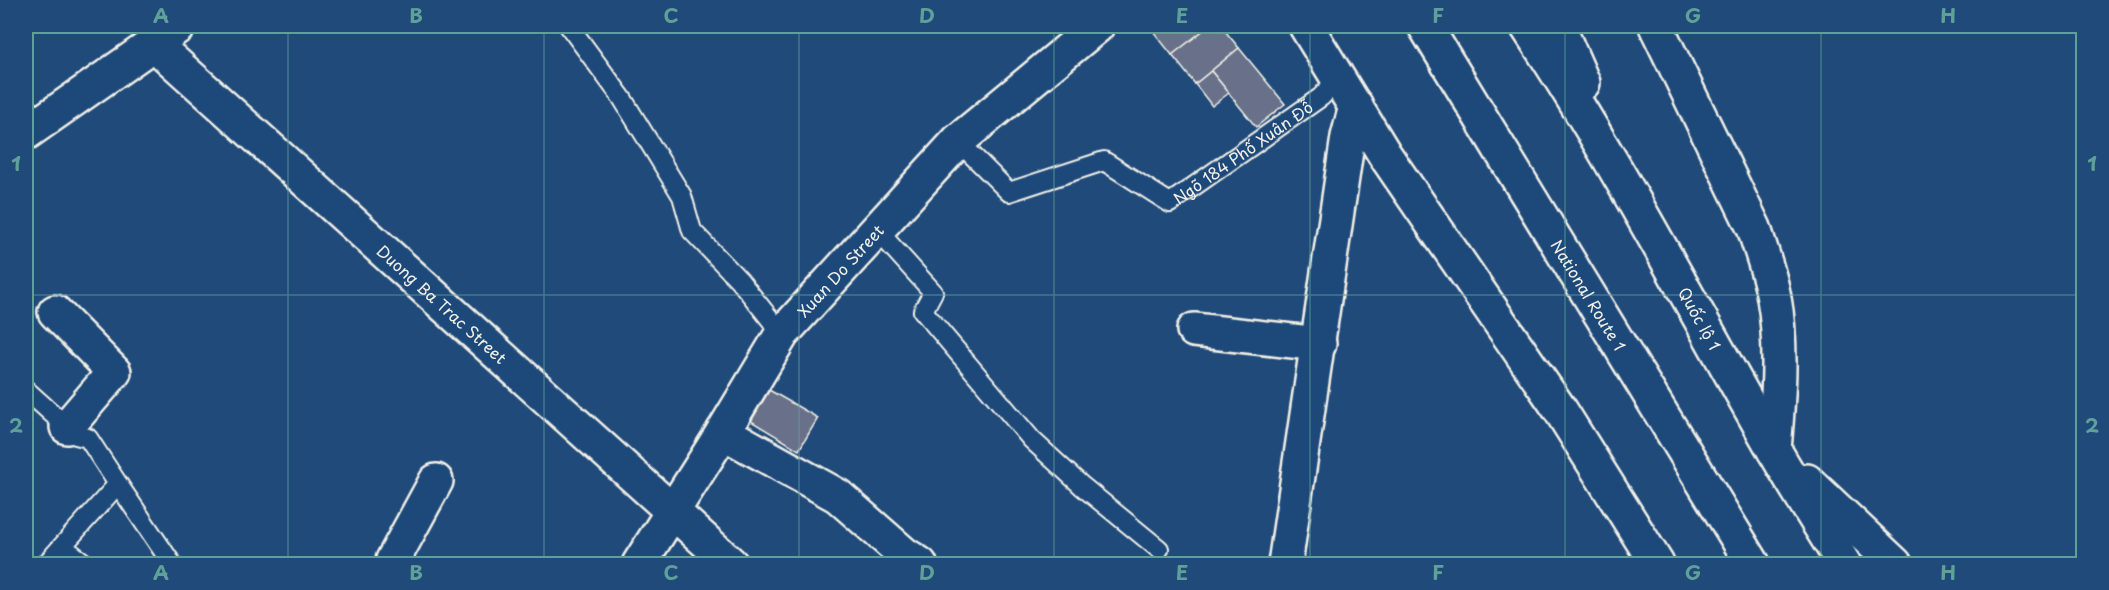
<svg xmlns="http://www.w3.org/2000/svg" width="2109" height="590" viewBox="0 0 2109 590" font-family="'Playpen Sans',sans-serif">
<rect width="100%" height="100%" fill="#1f4a7a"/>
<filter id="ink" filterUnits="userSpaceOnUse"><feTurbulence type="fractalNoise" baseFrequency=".0167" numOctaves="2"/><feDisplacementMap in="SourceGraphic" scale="12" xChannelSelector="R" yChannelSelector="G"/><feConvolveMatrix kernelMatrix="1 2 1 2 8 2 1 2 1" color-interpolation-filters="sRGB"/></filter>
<g filter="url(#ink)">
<g fill="#687189" stroke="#f4f1e8" stroke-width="1.5">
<path d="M1149,26h60l-37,29z"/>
<path d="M1209,26h12l18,22 -44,36 -23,-29z"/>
<path d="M1239,48l46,56 -29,23 -45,-56z"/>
<path d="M1211,71l18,22 -17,13 -17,-22z"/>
<path d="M769,390l49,28 -19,32 -48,-29z"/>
</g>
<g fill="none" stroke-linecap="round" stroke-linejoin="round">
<defs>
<g id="lane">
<path d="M569,26l53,72 60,98 10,35 48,50 42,53"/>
<path id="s1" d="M958,141l51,51 95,-31 66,42 151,-106 18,-19"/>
<path d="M877,230l56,62 -10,19 109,129 50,46 77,63"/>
<path d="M26,390l50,45 12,3 30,46 -72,80"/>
<path d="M118,484l54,80"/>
<path d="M63,547l23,17"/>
</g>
<g id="street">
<path d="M55,312l59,60 -47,55"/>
<path d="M1194,330l125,14"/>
<path d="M723,432l115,64 66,58 16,10"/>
<path d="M397,564l-4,-4 43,-79"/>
<path d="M1285,564l63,-427 8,-31"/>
</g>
<g id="secondary">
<path d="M1306,26l79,129 176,256 96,153"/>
<path d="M1656,26l98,202c7,23 16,46 20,70 9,50 4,103 0,152"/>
<path id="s2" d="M154,44l577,520"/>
<path d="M26,133l153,-107"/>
<path id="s3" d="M639,564l84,-132 59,-98 176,-193 139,-115"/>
</g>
<g id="highway">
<path id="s4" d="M1425,26l328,538"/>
<path id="s5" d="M1527,26c90,136 165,281 246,422 23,40 47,78 71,116"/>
<path d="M1558,26l25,57"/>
<path d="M1807,481l88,83"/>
</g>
</defs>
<use href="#lane" stroke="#f4f1e8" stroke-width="22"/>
<use href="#street" stroke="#f4f1e8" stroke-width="38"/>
<use href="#secondary" stroke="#f4f1e8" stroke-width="38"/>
<use href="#highway" stroke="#f4f1e8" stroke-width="38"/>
<use href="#lane" stroke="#1f4a7a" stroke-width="18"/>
<use href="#street" stroke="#1f4a7a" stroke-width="33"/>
<use href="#secondary" stroke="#1f4a7a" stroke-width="33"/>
<use href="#highway" stroke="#1f4a7a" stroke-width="33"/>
</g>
</g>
<path fill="none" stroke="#5fa199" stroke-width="1.5" stroke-opacity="0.55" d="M288,26v538M544,26v538M799,26v538M1054,26v538M1310,26v538M1565,26v538M1821,26v538M26,295h2058"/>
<g text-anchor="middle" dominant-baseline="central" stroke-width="5" stroke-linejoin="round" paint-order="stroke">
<g font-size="16" fill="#f4f1e8" stroke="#1f4a7a">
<text stroke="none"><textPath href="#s1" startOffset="339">Ngõ 184 Phố Xuân Đỗ</textPath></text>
<text stroke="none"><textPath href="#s3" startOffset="357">Xuan Do Street</textPath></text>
<text stroke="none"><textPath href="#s4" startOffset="315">National Route 1</textPath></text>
<text stroke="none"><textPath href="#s2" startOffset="388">Duong Ba Trac Street</textPath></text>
<text stroke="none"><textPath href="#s5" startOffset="340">Quốc lộ 1</textPath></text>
</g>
</g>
<rect width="2109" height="590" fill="none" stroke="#1f4a7a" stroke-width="66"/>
<rect x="33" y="33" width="2043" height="524" fill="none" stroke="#5fa199" stroke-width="2"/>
<g font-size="20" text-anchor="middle" font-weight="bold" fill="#5fa199">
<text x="161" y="23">A</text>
<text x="416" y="23">B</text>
<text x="671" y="23">C</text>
<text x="927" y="23">D</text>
<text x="1182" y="23">E</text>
<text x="1438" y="23">F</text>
<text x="1693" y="23">G</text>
<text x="1948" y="23">H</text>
<text x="16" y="171">1</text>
<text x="2092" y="171">1</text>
<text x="16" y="433">2</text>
<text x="2092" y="433">2</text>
<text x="161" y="580">A</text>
<text x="416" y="580">B</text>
<text x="671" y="580">C</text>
<text x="927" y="580">D</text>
<text x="1182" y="580">E</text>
<text x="1438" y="580">F</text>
<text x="1693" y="580">G</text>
<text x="1948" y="580">H</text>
</g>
</svg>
